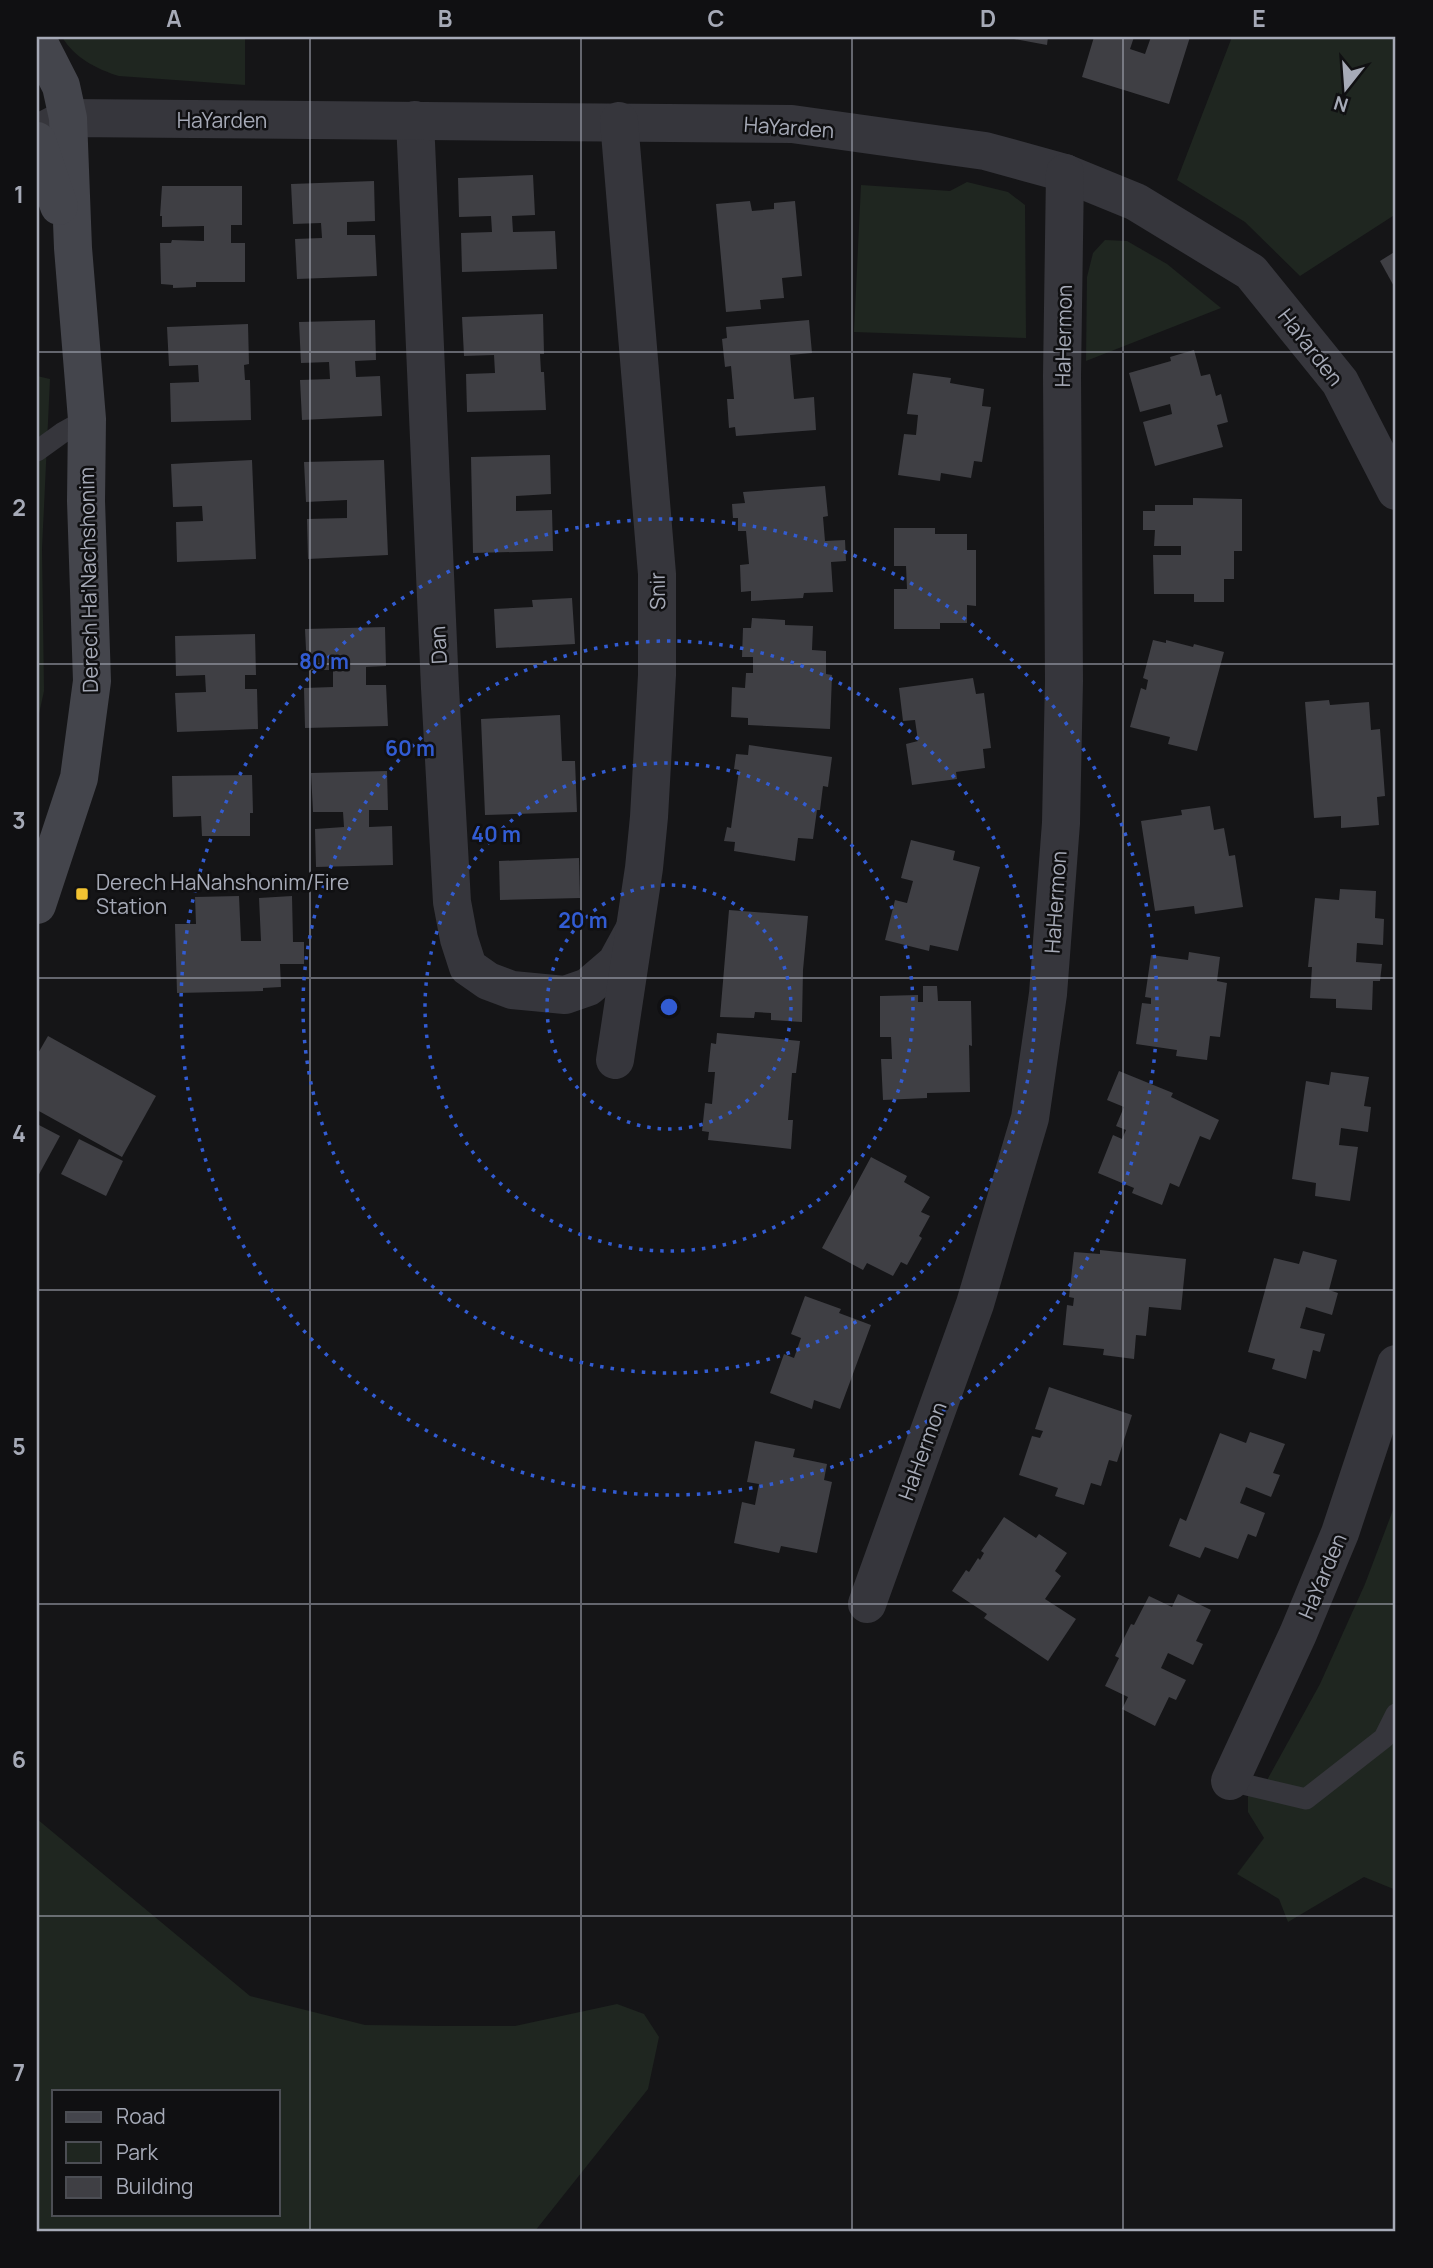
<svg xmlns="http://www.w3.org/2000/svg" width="1433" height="2268" viewBox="0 0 1433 2268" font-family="Manrope,sans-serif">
<rect width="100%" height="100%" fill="#151517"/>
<g fill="#1f2620" fill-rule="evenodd">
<path d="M62,37h183v48l-126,-9c-23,-7 -44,-18 -57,-39z"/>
<path d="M1232,37h164v177l-96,62 -55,-54 -68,-42z"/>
<path d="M967,182l41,10 17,13 1,133 -172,-6 7,-147 89,6z"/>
<path d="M1105,240l22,1 40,23 54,44 -135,53 1,-84 6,-24z"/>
<path d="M37,376l13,3 -8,170 2,142 -7,32z"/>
<path d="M1396,1502v388l-32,-13 -76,45 -9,-23 -42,-25 27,-36 -16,-26v-24l18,-6 54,-98 45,-100z"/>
<path d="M37,1819l213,177 115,29 75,1h75l102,-22 27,10 15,23 -11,52 -113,142h-498zM54,2091h224v123h-224z"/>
</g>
<g fill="#3f3f44">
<path d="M1003,37h45l-1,8z"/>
<path d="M1094,37h40l-4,12 15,5 6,-17h39l-21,67 -87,-27z"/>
<path d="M533,175l2,40 -23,1 1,16 42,-1 2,38 -95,3 -1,-39 31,-1 -1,-16 -32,1 -1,-39z"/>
<path d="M374,181l1,40 -28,1v13h28l2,41 -80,3 -2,-40 27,-1 -1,-15 -28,1 -2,-40z"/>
<path d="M162,186h80v39h-11v18h14v39h-49v5l-23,1v-3l-12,-1 -1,-41h11l1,-3 32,1v-15l-42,1v-11h-2z"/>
<path d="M750,201l2,10 22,-2v-6l21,-2 7,75 -20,2 2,20 -24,2 1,9 -35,3 -10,-108z"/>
<path d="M1396,251v39l-16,-29z"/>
<path d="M543,314l1,40h-4l1,18h3l2,38 -79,2 -1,-38 29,-1 -1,-18 -30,1 -2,-39z"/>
<path d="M375,320l1,40 -21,1 1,16 24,-1 2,40 -80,4 -2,-40 30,-1 -1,-17 -28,1 -2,-41z"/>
<path d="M809,320l3,33 -22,2 4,44 20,-2 2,33 -80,6 -1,-9 -6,1 -2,-29h7l-3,-33 -6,1 -3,-28 5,-1 -1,-11z"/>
<path d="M248,324l1,40 -5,1 1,15h5l1,40 -80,2 -1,-39 29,-1 -1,-17 -29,1 -2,-39z"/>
<path d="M1194,350l7,26 9,-2 6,22 5,-2 7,28 -11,3 6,22 -68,19 -12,-44 29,-8 -2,-10 -30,8 -11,-39 42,-12 -1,-4z"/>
<path d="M913,373l38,5 -1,5 34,6 -2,17 9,1 -9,55 -8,-1 -3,17 -30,-5 -1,8 -42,-6 6,-41 12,1 2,-20 -11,-1z"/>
<path d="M550,455l1,39 -35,2v15l36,-1 1,41 -80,2 -2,-96z"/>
<path d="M252,460l4,99 -79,3 -1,-40 27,-1 -1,-15 -29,1 -2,-43z"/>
<path d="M384,460l4,95 -80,4 -1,-40 40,-1v-18l-41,2 -2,-40z"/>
<path d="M825,486l3,30 -5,1 2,24 20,-1 1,21 -15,1 2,30 -29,1 -1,5 -52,3v-10l-10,1 -1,-27 9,-1 -3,-33h-8v-13h-5l-1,-14 13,-1 -2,-11z"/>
<path d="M1193,498l49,1v52h-8v28h-10v23h-30v-8h-40l-1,-39h28v-9h-27l1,-16h-12v-19h12v-6h38z"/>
<path d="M894,528h41v6h32v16h9v56l-9,-1v18h-27v6h-46v-40h13l-1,-23h-12z"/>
<path d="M572,598l3,46 -79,4 -2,-39 39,-2 -1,-7z"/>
<path d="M752,618l33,2v5l28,1 -1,24 14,1v23l6,1 -2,54 -82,-4v-7l-17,-1 1,-30 13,1 1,-15h7v-16h-11l1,-29h8z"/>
<path d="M385,627l1,39 -20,1v18h20l2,41 -83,2 -1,-40 29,-1v-17h-26l-2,-41z"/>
<path d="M255,634l1,41h-11v14h12l1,40 -81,3 -2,-39 31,-1 -1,-17 -29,1 -1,-40z"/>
<path d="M1153,640l13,3v-3l27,7 1,-3 30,8 -27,99 -29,-7 2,-7 -40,-10 11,-39 5,2 2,-10 -5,-2z"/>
<path d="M973,678l3,16 8,-1 7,55 -8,1 2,19 -29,4 1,7 -45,6 -6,-41 12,-3 -3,-21 -12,1 -4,-33z"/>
<path d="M1329,700l1,5 39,-3 2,28 9,-1 5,67 -8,1 2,28 -38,3v-12l-27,2 -9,-116z"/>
<path d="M560,715l2,46h13l2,51 -92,3 -4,-96z"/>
<path d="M749,745l83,12 -4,30 -5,-1 -3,24h-3l-4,29 -15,-1 -3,23 -61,-10 1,-9 -11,-1 3,-14 4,1 8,-58 -5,-1 2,-15 12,1z"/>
<path d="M387,771l1,39h-19v17l23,-1 1,39 -77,2 -1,-38 29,-2 -1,-15h-30l-2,-39z"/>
<path d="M252,775l1,38h-3v23h-48l-1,-20 -28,1 -1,-41z"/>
<path d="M1210,806l4,24 10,-2 5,28 6,-1 8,52 -48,7 -1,-8 -39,5 -14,-90 41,-6 -1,-5z"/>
<path d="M911,840l44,11 -2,9 27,7 -22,84 -28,-6 -1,6 -44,-11 10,-40 12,3 6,-22 -12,-3z"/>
<path d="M579,858l1,40 -80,2 -1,-39z"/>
<path d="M1340,889l36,2 -1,27 9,1 -1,26 -26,-2 -1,19 26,2 -2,17h-7l-1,29 -36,-2v-9l-26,-1 2,-31h-4l7,-69 24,2z"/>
<path d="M239,896l2,45h20l-2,-43 33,-2 1,46h11v22h-24l1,23 -18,1v3l-86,2 -2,-69h21l-1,-27z"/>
<path d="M729,910l79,6 -5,54 -1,52 -31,-2v-7l-16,-1 -1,6 -34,-1z"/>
<path d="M1189,952l31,5 -3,24 10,2 -7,54 -10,-1 -3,24 -31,-4 1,-6 -41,-6 6,-41 9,1v-6l-6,-1 6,-42 37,5z"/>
<path d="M923,986h14l1,15h33l1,45 -3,-1 1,47 -43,1v5l-44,2 -2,-41h11l-1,-22h-11v-41l38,-1v7h5z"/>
<path d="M717,1033l83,8 -4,32h-4l-4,47h5l-2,29 -83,-9 1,-8 -7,-1 3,-28 7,1 3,-32h-7l3,-29 5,1z"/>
<path d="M48,1036l108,60 -34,61 -85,-47v-55z"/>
<path d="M1119,1071l54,22 -2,4 48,23 -9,20 -10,-4 -21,51 -9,-4 -8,22 -30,-12 2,-5 -36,-15 15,-38 9,4 4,-9 -10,-4 8,-19 -17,-7z"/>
<path d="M1331,1072l38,5 -5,29 7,1 -3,25 -27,-4 -2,17 19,2 -8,54 -35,-5 1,-13 -24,-4 14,-98 23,4z"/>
<path d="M37,1124l23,12 -23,42z"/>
<path d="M79,1139l44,22 -17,35 -45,-22z"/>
<path d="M871,1157l36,19 -3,6 26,15 -9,15 9,4 -11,20 3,2 -15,27 -6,-3 -8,14 -26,-13 -4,7 -41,-22z"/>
<path d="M1100,1250l86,9 -5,51 -32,-3 -3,29 -10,-1 -2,24 -31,-4 1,-6 -41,-4 4,-40 6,1 1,-8 -5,-1 5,-45 26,2z"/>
<path d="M1303,1251l34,9 -8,30 9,3 -6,22 -26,-8 -6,21 25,6 -5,18 -7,-2 -7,29 -34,-10 3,-10 -27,-7 26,-94 25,6z"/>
<path d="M805,1296l36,13 -2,4 32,12 -31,84 -26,-9 -2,9 -42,-16 14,-39 10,4 7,-20 -10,-4z"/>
<path d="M1049,1387l83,28 -15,47 -8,-2 -8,26 -10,-3 -7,22 -29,-9 3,-8 -39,-13 13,-39 8,2 3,-7 -8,-2z"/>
<path d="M1250,1432l35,12 -12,29 7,2 -9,22 -25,-10 -6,16 25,10 -9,24 -8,-3 -10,25 -33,-12 -5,11 -31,-12 11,-28 6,3 34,-88 26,10z"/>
<path d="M755,1441l40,8 -2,8 34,7 -3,16 8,2 -15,71 -36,-7 -2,7 -45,-10 8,-41 13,3 4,-21 -12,-2z"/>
<path d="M1004,1517l32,21 3,-4 28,19 -12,18 6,5 -16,23 31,20 -28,42 -64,-43 3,-4 -35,-23 14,-21 3,2 9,-14 2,2 4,-7 -3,-2z"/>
<path d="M1178,1594l33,16 -15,31 7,3 -10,21 -25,-12 -7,15 25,12 -10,20 -7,-3 -14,29 -33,-17 6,-12 -23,-11 14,-28 -4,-2 16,-32 3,1 15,-29 23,11z"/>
</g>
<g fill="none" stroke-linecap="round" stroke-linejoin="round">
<g stroke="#36363c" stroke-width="21">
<path d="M37,451l25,-18 25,-14"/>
<path d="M1230,1781l76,18 78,-61 12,-24"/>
</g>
<g stroke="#36363c" stroke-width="38">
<path d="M415,120l25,568 12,214 7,37 9,28 20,14 24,9 53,5 23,-8 28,-24 18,-33"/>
<path d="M39,133l29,-15 724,6 193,27 80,22 71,29 115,70 89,110 56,109"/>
<path d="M615,1060l29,-192 5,-51 8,-142v-101l-38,-453"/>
<path d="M867,1604l108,-300 55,-186 18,-124 13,-171 3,-142 -2,-305 3,-203"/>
<path d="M1230,1781l68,-147 42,-101 56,-169"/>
</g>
<g stroke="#44454c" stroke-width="38">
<path d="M37,39l24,47 7,32 5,130 14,171 -1,82 6,180 -13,97 -42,127"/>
<path d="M37,141l22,65"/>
</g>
</g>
<path fill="none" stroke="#a6aab7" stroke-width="2" stroke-opacity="0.55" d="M310,37v2194M581,37v2194M852,37v2194M1123,37v2194M37,352h1359M37,664h1359M37,978h1359M37,1290h1359M37,1604h1359M37,1916h1359"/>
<g fill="none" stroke="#325cd3" stroke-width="3.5" stroke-dasharray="3.5 7">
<circle cx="669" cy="1007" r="122"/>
<circle cx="669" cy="1007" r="244"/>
<circle cx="669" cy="1007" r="366"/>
<circle cx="669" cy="1007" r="488"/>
</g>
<rect fill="#f2c332" stroke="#101012" stroke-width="2.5" x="75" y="887" width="14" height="14" rx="3.5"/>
<g text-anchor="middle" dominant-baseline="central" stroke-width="5" stroke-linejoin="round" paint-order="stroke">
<g font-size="21" fill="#a6aab7" stroke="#101012">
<text x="222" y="120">HaYarden</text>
<text transform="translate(789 127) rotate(4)">HaYarden</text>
<text transform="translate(1063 336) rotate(-89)">HaHermon</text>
<text transform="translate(1311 347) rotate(52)">HaYarden</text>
<text transform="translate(88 580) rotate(-91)">Derech Ha'Nachshonim</text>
<text transform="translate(657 591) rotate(-91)">Snir</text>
<text transform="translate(438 645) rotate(-93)">Dan</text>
<text transform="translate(1055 902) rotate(-86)">HaHermon</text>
<text transform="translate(922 1451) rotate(-70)">HaHermon</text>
<text transform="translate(1322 1576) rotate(-67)">HaYarden</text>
</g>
<g font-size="21" fill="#a6aab7" stroke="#101012" text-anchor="start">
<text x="96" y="882">Derech HaNahshonim/Fire<tspan x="96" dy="24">Station</tspan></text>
</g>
</g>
<circle cx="669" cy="1007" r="10" fill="#325cd3" stroke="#101012" stroke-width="3.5"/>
<g font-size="21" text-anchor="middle" font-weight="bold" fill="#325cd3" stroke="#101012" stroke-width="5" stroke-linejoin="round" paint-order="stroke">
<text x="324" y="669">80 m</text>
<text x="410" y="756">60 m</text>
<text x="496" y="842">40 m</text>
<text x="583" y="928">20 m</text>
</g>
<rect width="1433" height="2268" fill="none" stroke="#101012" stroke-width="77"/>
<rect x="52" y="2090" width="228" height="126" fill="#101012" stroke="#4c4e54" stroke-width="2"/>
<rect x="66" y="2112" width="35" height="10" fill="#44454c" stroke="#4c4e54" stroke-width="2"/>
<text x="116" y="2124" font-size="21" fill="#a6aab7">Road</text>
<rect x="66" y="2142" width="35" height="21" fill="#1f2620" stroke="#4c4e54" stroke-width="2"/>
<text x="116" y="2160" font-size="21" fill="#a6aab7">Park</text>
<rect x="66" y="2177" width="35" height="21" fill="#3f3f44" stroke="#4c4e54" stroke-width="2"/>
<text x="116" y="2194" font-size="21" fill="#a6aab7">Building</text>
<g transform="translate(1346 88) rotate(197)" stroke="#101012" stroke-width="5" paint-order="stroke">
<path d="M0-5L12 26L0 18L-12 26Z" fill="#a6aab7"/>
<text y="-10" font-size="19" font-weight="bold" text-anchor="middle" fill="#a6aab7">N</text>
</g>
<rect x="38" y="38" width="1356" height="2192" fill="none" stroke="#a6aab7" stroke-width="2.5"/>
<g font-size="23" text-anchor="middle" font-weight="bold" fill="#a6aab7">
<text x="174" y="27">A</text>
<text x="445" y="27">B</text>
<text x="716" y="27">C</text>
<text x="988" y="27">D</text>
<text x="1259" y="27">E</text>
<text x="19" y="203">1</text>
<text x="19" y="516">2</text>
<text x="19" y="829">3</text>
<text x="19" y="1142">4</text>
<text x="19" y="1455">5</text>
<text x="19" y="1768">6</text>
<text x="19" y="2081">7</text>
</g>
</svg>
